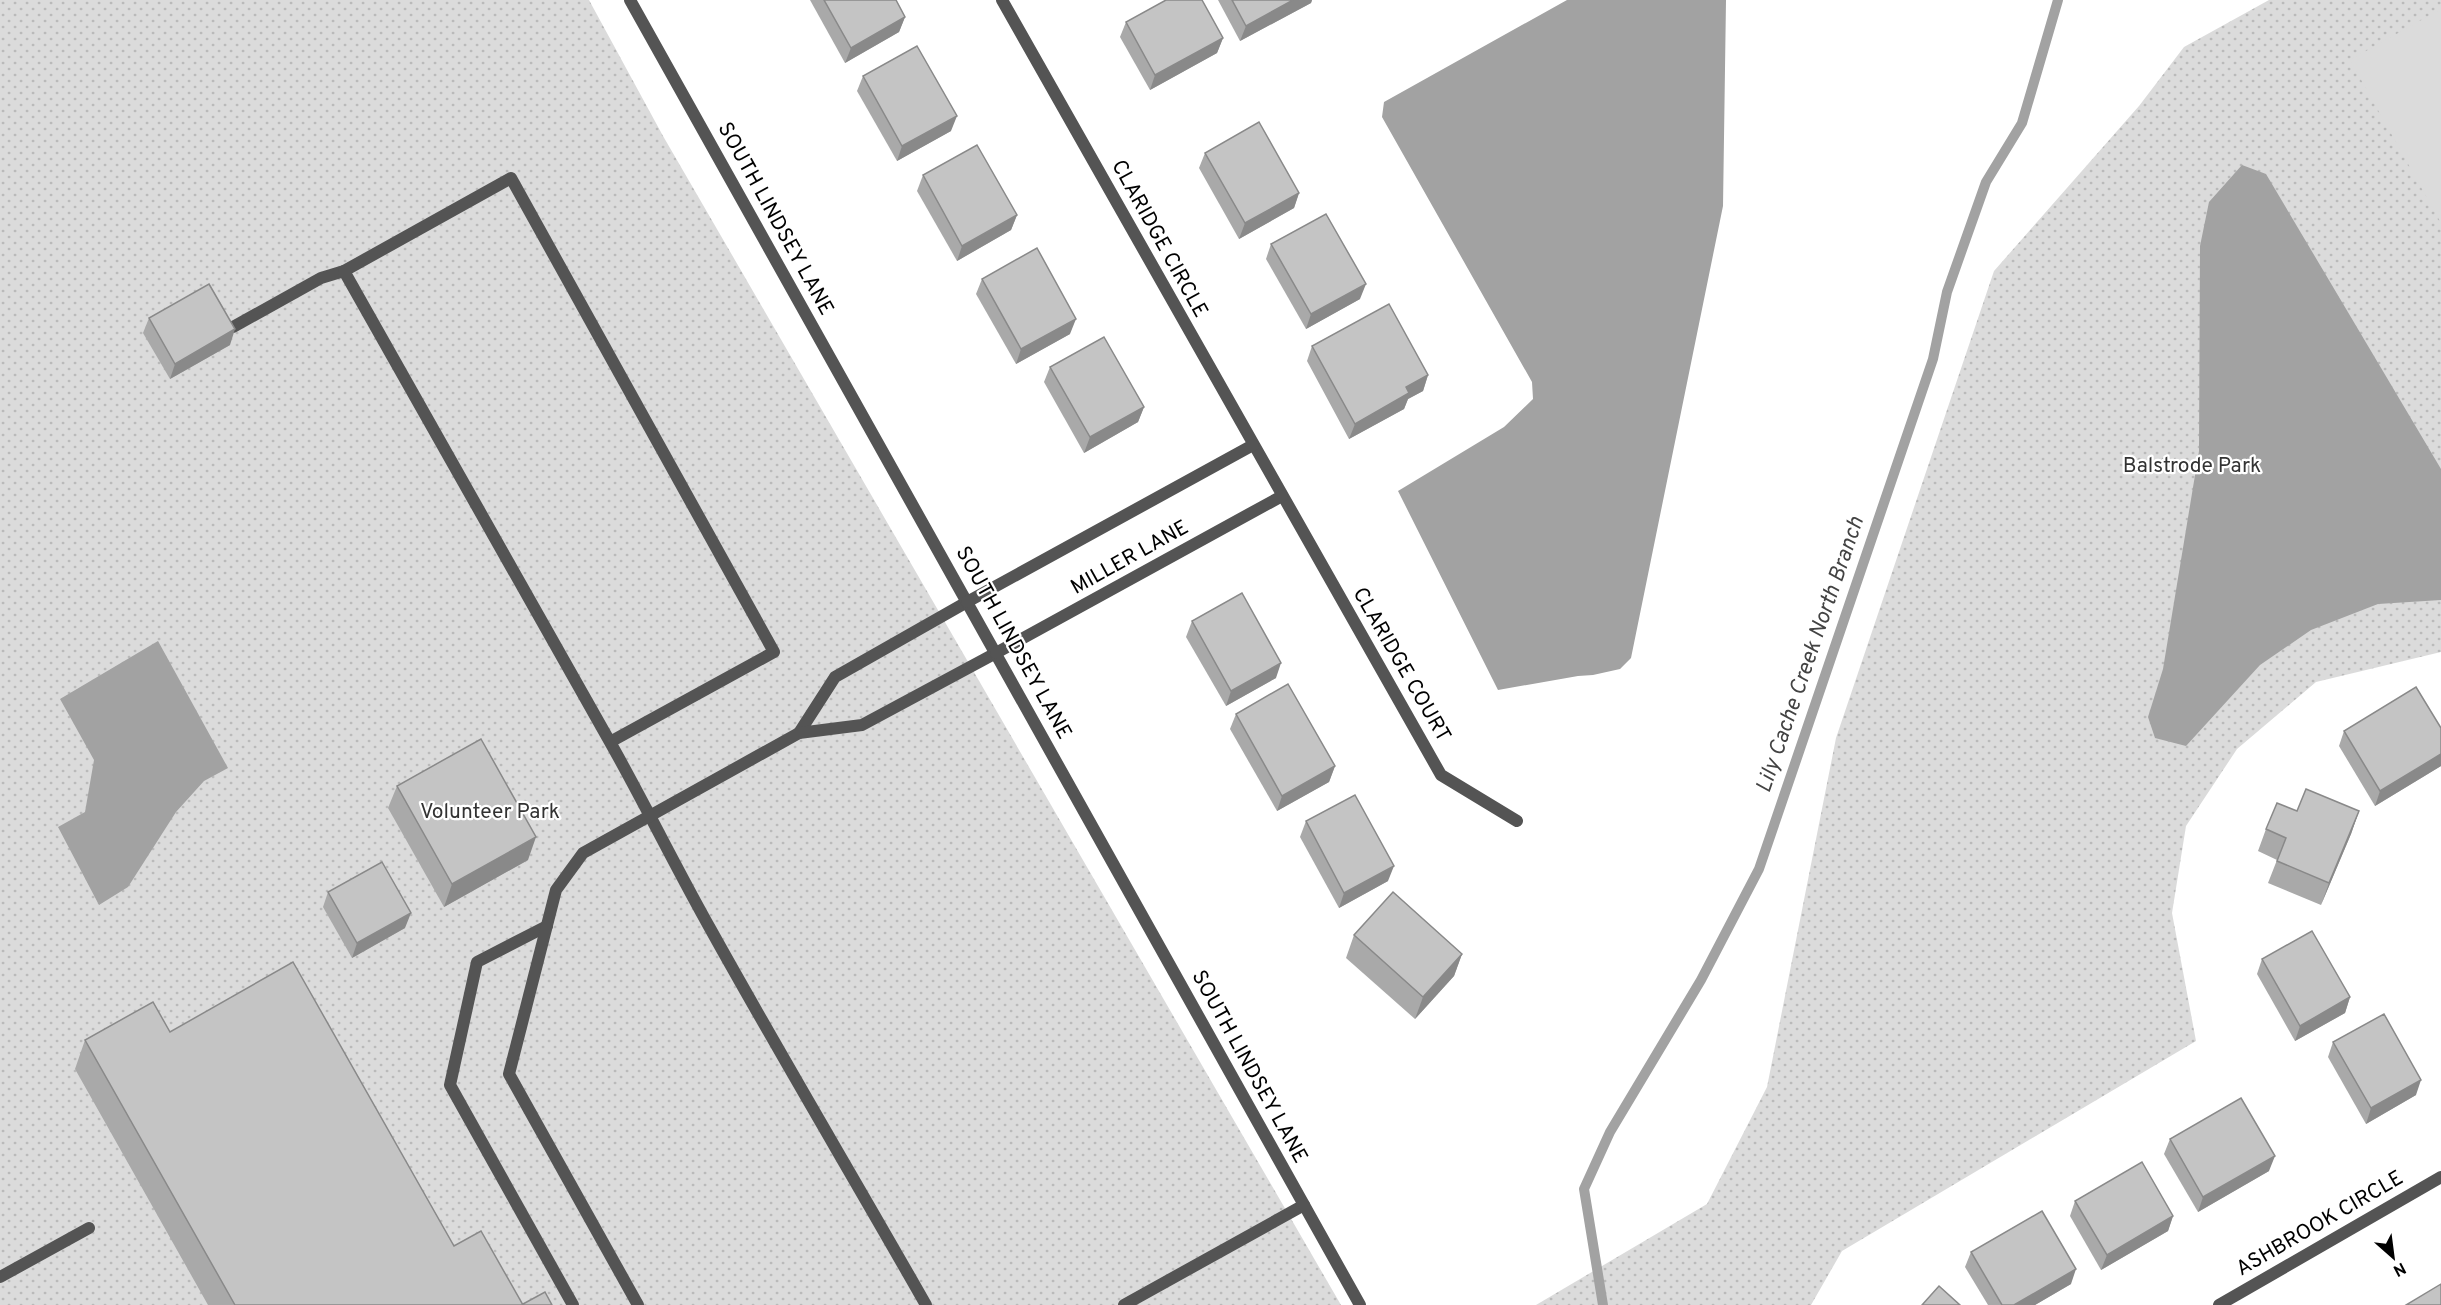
<svg xmlns="http://www.w3.org/2000/svg" width="2441" height="1305" viewBox="0 0 2441 1305" font-family="Overpass,sans-serif">
<defs>
<pattern id="green-dots" width="8" height="8" patternUnits="userSpaceOnUse" patternTransform="scale(1.5)"><rect width="8" height="8" fill="#dbdbdb"/><path d="M2 2h.1M6 6h.1" fill="none" stroke="#bababa" stroke-width="1.8" stroke-linecap="round"/></pattern>
</defs>
<rect width="100%" height="100%" fill="#fff"/>
<g fill="url(#green-dots)">
<path d="M0,0h589l74,136 678,1169h-1341z"/>
<path d="M2269,0h172v652l-125,30 -79,67 -51,77 -14,87 24,128 -354,210 -31,54h-275l171,-101 60,-117 69,-349 158,-467 145,-165 45,-59z"/>
</g>
<path fill="#dbdbdb" d="M2441,9v214l-91,-163z"/>
<g fill="#a2a2a2">
<path d="M1567,0h159l-3,206 -92,452 -11,11 -27,6 -15,1 -80,14 -100,-199 106,-64 29,-28 -1,-17 -150,-265 2,-15z"/>
<path d="M2242,165l24,9 175,295v131l-63,4 -67,26 -51,35 -74,81 -31,-8 -7,-21 15,-48 36,-218 1,-205 9,-44z"/>
<path d="M158,641l70,127 -24,13 -28,31 -48,75 -29,18 -41,-78 27,-15 9,-52 -34,-61z"/>
</g>
<g fill="none" stroke-linecap="round" stroke-linejoin="round">
<path stroke="#a2a2a2" stroke-width="10" d="M1603,1305l-19,-116 26,-57 91,-152 58,-111 174,-510 14,-67 39,-110 36,-59 36,-123"/>
<g stroke="#545454" stroke-width="12">
<path d="M233,327l88,-49 23,-7"/>
<path d="M799,733l36,-56 132,-75"/>
<path d="M610,742l164,-90 -263,-474 -167,93 266,471c35,62 66,126 101,188 70,126 144,250 215,375"/>
<path d="M547,926l-70,36 -27,123 123,220"/>
<path d="M0,1277l89,-49"/>
<path d="M638,1305l-129,-231 47,-184 27,-37 216,-120 63,-8 134,-72"/>
<path d="M1124,1305l180,-100"/>
</g>
<g stroke="#545454" stroke-width="12">
<path d="M630,0l730,1305"/>
<path d="M1002,0l439,775 76,46"/>
<path d="M967,602l286,-157"/>
<path d="M996,653l286,-157"/>
<path d="M2219,1305l222,-128"/>
</g>
</g>
<g fill="#a9a9a9">
<path d="M810,0h86l9,17 -6,15 -54,31z"/>
<path d="M1218,0h94l-1,3 -71,38z"/>
<path d="M1126,22l97,16 -6,15 -67,37 -30,-53z"/>
<path d="M863,76l88,55 -54,30 -40,-70z"/>
<path d="M1205,153l94,40 -5,15 -55,31 -40,-71z"/>
<path d="M923,175l94,40 -6,15 -54,31 -40,-70z"/>
<path d="M1271,244l89,55 -54,30 -40,-70z"/>
<path d="M982,279l88,55 -54,30 -40,-70z"/>
<path d="M149,318l81,27 -60,34 -27,-46z"/>
<path d="M1312,346l116,29 -5,16 -15,8 -4,10 -55,30 -42,-78z"/>
<path d="M1050,367l94,40 -6,15 -54,31 -40,-71z"/>
<path d="M1192,621l84,57 -50,28 -40,-69z"/>
<path d="M1236,714l99,52 -6,16 -52,29 -47,-82z"/>
<path d="M2441,728v38l-66,40 -36,-60 5,-15z"/>
<path d="M397,786l131,74 -84,47 -56,-99z"/>
<path d="M2297,811h62l-8,23 -30,71 -53,-22 9,-23 -19,-9 8,-22z"/>
<path d="M1306,821l82,60 -49,27 -39,-71z"/>
<path d="M328,892l77,36 -53,30 -29,-51z"/>
<path d="M1354,935l108,19 -8,22 -39,43 -69,-61z"/>
<path d="M2262,959l88,38 -5,16 -50,28 -38,-67z"/>
<path d="M170,1032l284,214 69,58 29,1h-344l-133,-236 10,-29z"/>
<path d="M2333,1042l83,53 -50,29 -38,-67z"/>
<path d="M2170,1139l99,32 -71,41 -34,-58z"/>
<path d="M2075,1201l98,15 -5,15 -67,39 -31,-54z"/>
<path d="M1971,1252l100,32 -36,21h-47l-23,-38z"/>
</g>
<g fill="#898989">
<path d="M1293,0h19l-1,3 -71,38 6,-15z"/>
<path d="M905,17l-6,15 -54,31 6,-15z"/>
<path d="M1223,38l-6,15 -67,37 5,-15z"/>
<path d="M957,116l-6,15 -54,30 5,-15z"/>
<path d="M1299,193l-5,15 -55,31 6,-16z"/>
<path d="M1017,215l-6,15 -54,31 5,-15z"/>
<path d="M1366,284l-6,15 -54,30 5,-15z"/>
<path d="M1076,319l-6,15 -54,30 5,-15z"/>
<path d="M235,329l-5,16 -60,34 5,-15z"/>
<path d="M1428,375l-5,16 -15,8 -4,10 -55,30 6,-15 51,-37z"/>
<path d="M1144,407l-6,15 -54,31 6,-16z"/>
<path d="M1281,663l-5,15 -50,28 5,-15z"/>
<path d="M2441,754v12l-66,40 5,-15z"/>
<path d="M1335,766l-6,16 -52,29 5,-15z"/>
<path d="M2359,811l-8,23 -30,71 8,-22z"/>
<path d="M536,837l-8,23 -84,47 8,-23z"/>
<path d="M1394,866l-6,15 -49,27 5,-15z"/>
<path d="M411,913l-6,15 -53,30 5,-15z"/>
<path d="M1462,954l-8,22 -39,43 8,-22z"/>
<path d="M2350,997l-5,16 -50,28 5,-15z"/>
<path d="M2421,1080l-5,15 -50,29 5,-16z"/>
<path d="M2275,1156l-6,15 -71,41 5,-15z"/>
<path d="M2173,1216l-5,15 -67,39 6,-15z"/>
<path d="M2076,1269l-5,15 -36,21h-21z"/>
</g>
<g fill="#c4c4c4" stroke="#898989" stroke-width="1.5">
<path d="M824,0h72l9,17 -54,31z"/>
<path d="M1166,0h36l21,38 -68,37 -29,-53z"/>
<path d="M1232,0h61l-47,26z"/>
<path d="M917,46l40,70 -55,30 -39,-70z"/>
<path d="M1259,122l40,71 -54,30 -40,-70z"/>
<path d="M977,145l40,70 -55,31 -39,-71z"/>
<path d="M1326,214l40,70 -55,30 -40,-70z"/>
<path d="M1037,248l39,71 -55,30 -39,-70z"/>
<path d="M209,284l26,45 -60,35 -26,-46z"/>
<path d="M1389,304l39,71 -22,12 3,6 -54,31 -43,-78z"/>
<path d="M1104,337l40,70 -54,30 -40,-70z"/>
<path d="M1242,593l39,70 -50,28 -39,-70z"/>
<path d="M1288,684l47,82 -53,30 -46,-82z"/>
<path d="M2416,687l25,41v26l-61,37 -36,-60z"/>
<path d="M481,739l55,98 -84,47 -55,-98z"/>
<path d="M2306,789l53,22 -30,72 -52,-22 9,-23 -20,-9 11,-26 20,8z"/>
<path d="M1355,795l39,71 -50,27 -38,-72z"/>
<path d="M382,862l29,51 -54,30 -29,-51z"/>
<path d="M1393,892l69,62 -39,43 -69,-62z"/>
<path d="M2312,931l38,66 -50,29 -38,-67z"/>
<path d="M293,962l161,284 27,-15 42,74h-288l-150,-265 68,-38 17,30z"/>
<path d="M2384,1014l37,66 -50,28 -38,-66z"/>
<path d="M2241,1098l34,58 -72,41 -33,-58z"/>
<path d="M2142,1162l31,54 -66,39 -32,-54z"/>
<path d="M2042,1211l34,58 -62,36h-12l-31,-53z"/>
<path d="M2441,1284v21h-35z"/>
<path d="M1939,1286l21,19h-38z"/>
<path d="M545,1292l7,13h-29v-1z"/>
</g>
<g text-anchor="middle" dominant-baseline="central" stroke-width="4.5" stroke-linejoin="round" paint-order="stroke">
<g font-size="21" fill="#000" stroke="#fff">
<text transform="translate(775 219) rotate(61)">SOUTH LINDSEY LANE</text>
<text transform="translate(1159 239) rotate(61)">CLARIDGE CIRCLE</text>
<text transform="translate(1130 558) rotate(-29)">MILLER LANE</text>
<text transform="translate(1013 643) rotate(61)">SOUTH LINDSEY LANE</text>
<text transform="translate(1401 665) rotate(60)">CLARIDGE COURT</text>
<text transform="translate(1249 1067) rotate(61)">SOUTH LINDSEY LANE</text>
<text transform="translate(2320 1224) rotate(-30)">ASHBROOK CIRCLE</text>
</g>
<g font-size="21" fill="#323232" stroke="#fff">
<text x="2192" y="466">Balstrode Park</text>
<text x="490" y="812">Volunteer Park</text>
</g>
<g font-size="22" font-style="italic" fill="#434343" stroke="#fff">
<text transform="translate(1811 655) rotate(-71)">Lily Cache Creek North Branch</text>
</g>
</g>
<g transform="translate(2393 1257) rotate(152)" stroke="#ffffff" stroke-width="4.5" paint-order="stroke">
<path d="M0-4.5L10 22L0 15L-10 22Z" fill="#000000"/>
<text y="-9" font-size="16" font-weight="bold" text-anchor="middle" fill="#000000">N</text>
</g>
</svg>
